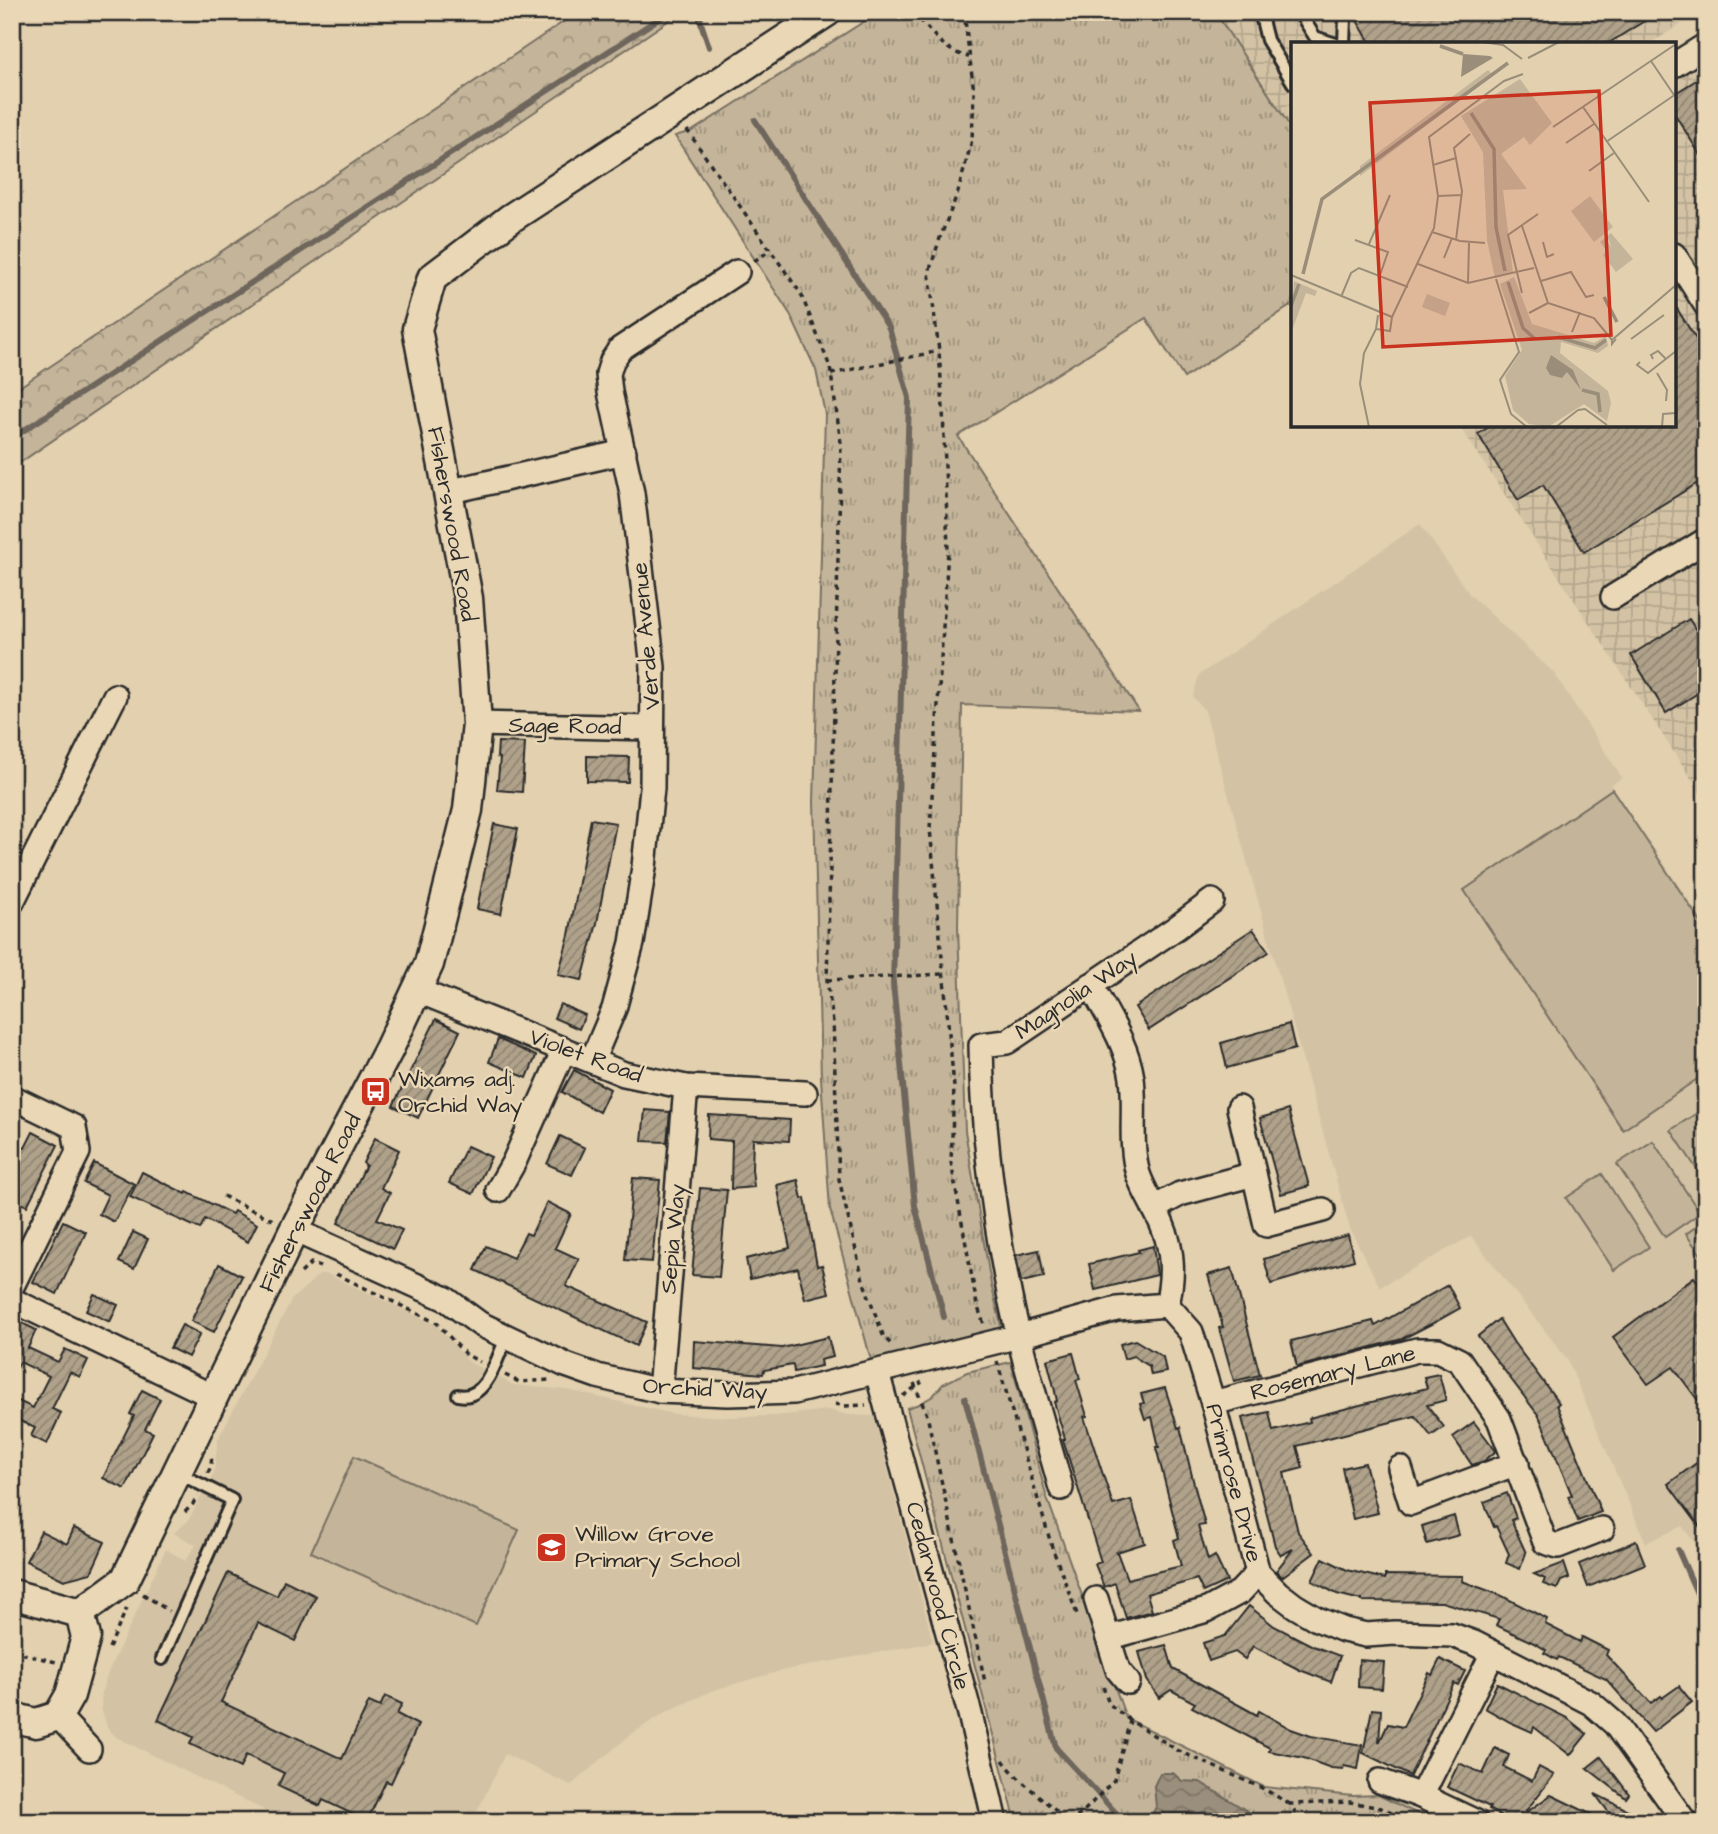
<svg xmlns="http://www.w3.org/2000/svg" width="1718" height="1834" viewBox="0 0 1718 1834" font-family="'Architects Daughter',sans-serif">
<defs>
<pattern id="industrial-grid" width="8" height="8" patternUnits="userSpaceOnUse" patternTransform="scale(1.75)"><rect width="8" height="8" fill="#d3c2a4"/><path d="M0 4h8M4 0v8" fill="none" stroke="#b5a78d"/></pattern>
<pattern id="forest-crowns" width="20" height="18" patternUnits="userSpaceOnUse" patternTransform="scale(1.75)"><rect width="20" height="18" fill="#c4b59a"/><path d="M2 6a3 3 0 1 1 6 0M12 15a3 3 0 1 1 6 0" fill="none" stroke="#9f937e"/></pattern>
<pattern id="park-tufts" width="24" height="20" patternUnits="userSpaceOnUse" patternTransform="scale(1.75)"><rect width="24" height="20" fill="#c4b59a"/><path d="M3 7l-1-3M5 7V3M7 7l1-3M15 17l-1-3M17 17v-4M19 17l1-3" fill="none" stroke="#9f937e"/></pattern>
<pattern id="water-waves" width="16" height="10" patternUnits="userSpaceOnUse" patternTransform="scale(1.75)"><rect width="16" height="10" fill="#9a8e7b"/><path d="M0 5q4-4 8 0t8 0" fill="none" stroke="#7e7465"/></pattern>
<pattern id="building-hatch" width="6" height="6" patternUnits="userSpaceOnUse" patternTransform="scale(1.75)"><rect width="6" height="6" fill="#b0a28a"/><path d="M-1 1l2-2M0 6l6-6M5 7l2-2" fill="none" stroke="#8f8471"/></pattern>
</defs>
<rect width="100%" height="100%" fill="#e2d0af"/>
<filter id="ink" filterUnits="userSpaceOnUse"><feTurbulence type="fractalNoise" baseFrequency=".0143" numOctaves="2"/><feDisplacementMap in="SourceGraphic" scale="14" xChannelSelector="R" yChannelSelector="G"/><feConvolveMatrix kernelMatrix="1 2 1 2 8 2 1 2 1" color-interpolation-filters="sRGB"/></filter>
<g filter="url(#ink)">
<g fill="#d3c2a4">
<path d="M1420,524l50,71 84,78 68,105 -11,7 95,141v631l-24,-31 -36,17 -79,-184 -96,-123 -91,51 -30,-58 -145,-518 -12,-14 6,-22z"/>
<path d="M320,1274h7l110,51 32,37 45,23 53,5 106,24 57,3 45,-1 54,-6 19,5 26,1 59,226 -153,29 -69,20 -47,22 -34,22 -59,50 -66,-31 -33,68h-184l-172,-85 -9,-10 -6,-20 1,-16 7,-21 57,-121 19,12 11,-16 -22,-12 14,-12 26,-48 4,-34 74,-140z"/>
</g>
<g fill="url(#industrial-grid)">
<path d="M1215,12h486l-52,32h-356v87z"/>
<path d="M1706,58v743l-247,-376h215v-348z"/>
</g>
<g fill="#c4b59a" stroke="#787062" stroke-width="2">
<path d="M1612,789l94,141v143l-83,57 -159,-240z"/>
<path d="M1706,1107v76l-35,-53z"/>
<path d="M1653,1141l47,72 -35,24 -48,-73z"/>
<path d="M1602,1174l47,73 -35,23 -48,-72z"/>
<path d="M1706,1219v43l-20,-28z"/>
<path d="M354,1456l165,74 -43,96 -165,-74z"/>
</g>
<path fill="url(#forest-crowns)" stroke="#787062" stroke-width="2" d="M578,12h103l-669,456v-76z"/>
<g fill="url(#park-tufts)" stroke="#787062" stroke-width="2">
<path d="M879,12h336l78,119v173l-109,74 -38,-60 -188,118 181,275 -177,-6 -4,221 7,205 26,153 11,44 -131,32 -41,-151 -9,-131 -7,-276 11,-388 -9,-44 -26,-56 -115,-178 17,-5z"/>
<path d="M1011,1362l35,133 80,223 138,69 89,9 25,-1 57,27h-419l-109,-414 12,-4 14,-8 10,-12 24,-12z"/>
</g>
<path fill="url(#water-waves)" stroke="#6e665b" stroke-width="2" d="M1160,1773h13l9,8 18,1 65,40h-117l8,-15 -2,-21z"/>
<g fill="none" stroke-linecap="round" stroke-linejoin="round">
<g stroke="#6e665b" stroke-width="6">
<path d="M702,12l-2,8 9,27"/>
<path d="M755,120l134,208 20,70 -16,585 22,223 29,111"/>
<path d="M12,438l657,-426"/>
<path d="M965,1398l91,350 60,65 12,9"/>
<path d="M1678,1550l28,64"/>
<path d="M1340,1822h1"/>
</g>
</g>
<g fill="url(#building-hatch)" stroke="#2b2b2b" stroke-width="2">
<path d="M1352,12h307l-52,32h-236z"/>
<path d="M1706,74v90l-32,-51v-19z"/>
<path d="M1674,304l32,51v123l-122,74 -41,-67 -25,15 -40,-66 14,-9h182z"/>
<path d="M1689,619l17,27v42l-40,25 -35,-58z"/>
<path d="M498,742l27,1 -3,49 -25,-2 3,-32 -3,-1z"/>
<path d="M587,756l42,1 -1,25 -41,-1z"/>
<path d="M591,819l25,4 -19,100 -15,57 -24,-5 11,-40z"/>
<path d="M494,824l24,5 -17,85 -24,-5z"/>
<path d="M1253,929l16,23 -120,78 -14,-23z"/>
<path d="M560,1004l25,11 -6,14 -25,-11z"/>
<path d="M436,1019l24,12 -42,87 -25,-12z"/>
<path d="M1289,1024l6,25 -68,19 -6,-25z"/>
<path d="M498,1039l38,17 -9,22 -38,-16z"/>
<path d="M574,1070l36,19 -11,23 -37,-20z"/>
<path d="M645,1110l25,2 -3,30 -25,-1z"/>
<path d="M1288,1110l21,76 -28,8 -21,-76z"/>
<path d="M709,1115l81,5 -1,21 -36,-2 -1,30 2,18 -23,2 1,-48 -24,-2z"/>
<path d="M33,1132l25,13 -31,61 -15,-7v-57l13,6z"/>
<path d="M560,1136l25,12 -13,27 -25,-11z"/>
<path d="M375,1138l24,12 -18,38 9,5 -13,26 25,11 -9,19 -55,-26 28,-58 -3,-2z"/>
<path d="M467,1146l24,11 -18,37 -24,-11z"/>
<path d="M94,1163l40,21 -20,38 -15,-8 9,-19 -24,-12z"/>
<path d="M142,1172l44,22 1,-2 45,22 2,-3 23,13 -9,18 -43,-23 -5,10 -70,-32z"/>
<path d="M633,1178l27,2 -8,82 -27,-2z"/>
<path d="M798,1180l4,19 3,-1 12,68 5,-1 7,28 -24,6 -7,-31 -48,11 -4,-20 44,-11 -13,-63z"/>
<path d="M700,1188l27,2 -8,87 -27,-2z"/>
<path d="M547,1202l24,12 -16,34 24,11 -13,27 81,36 -11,24 -161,-76 11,-24 27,12 13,-25 5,2z"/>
<path d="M63,1221l23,11 -29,62 -24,-12z"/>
<path d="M133,1232l15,7 -14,30 -15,-7z"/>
<path d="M1348,1235l6,25 -83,24 -7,-25z"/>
<path d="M1153,1246l4,29 -62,15 -6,-26 50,-12 -1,-2z"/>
<path d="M1039,1250l5,27 -23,5 -5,-27z"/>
<path d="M219,1264l23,12 -28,56 -23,-11z"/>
<path d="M1232,1268l28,107 -26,6 -15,-53 4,-1 -15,-52z"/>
<path d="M1694,1277l12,16v118l-33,-44 -25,17 -35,-47z"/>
<path d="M1448,1285l12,23 -23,13 -35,18 -105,28 -6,-26 82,-20 2,5z"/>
<path d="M94,1294l24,11 -8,17 -24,-11z"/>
<path d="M12,1318l24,12 -8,18 30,14 7,-13 23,11 -8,17 -10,-5 -18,37 9,4 -14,31 -16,-8 4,-8 -23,-11v-19l21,10 16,-32 -29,-14 -8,16z"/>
<path d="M1499,1319l15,24 45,60 -2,2 44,107 -23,9 -10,-25 4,-1 -33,-79 -61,-80z"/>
<path d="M182,1325l18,9 -12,23 -18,-9z"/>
<path d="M828,1337l5,20 -13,3 1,6 -27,6 -1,-7 -29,5 -1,4 -70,-6 1,-27 88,7z"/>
<path d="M1135,1340l28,17 3,15 -15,3 -2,-9 -16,-10 -9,3 -4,-15z"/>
<path d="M1073,1353l7,26 -4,1 11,36 -3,1 29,88 18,-5 14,43 -28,9 10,27 54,-13 -7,-26 5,-2 -23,-91h3l-7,-30 -7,2 -5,-15 4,-1 -3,-9 24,-6 13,40 2,-1 14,57 11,41 -7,1 10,34 7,-4 12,25 -24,11 -6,-13 -50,15 5,17 -26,7 -11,-35 -11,4 -9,-23 6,-2 -38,-122 2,-1 -11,-37 3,-1 -3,-14 -7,-27z"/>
<path d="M1439,1374l7,26 -19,5 17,22 -13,9 -16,-20 -118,30 6,22 -19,5 14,59 16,21 -32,24 -6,-6 17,-22 -12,6 -6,-9 -33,-128 27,-6 4,19 37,-9 -1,-4 118,-30 -3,-11z"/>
<path d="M142,1390l18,9 -15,30 8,4 -28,56 -22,-11 31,-62 -4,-2z"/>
<path d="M1474,1422l22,29 -12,10 -12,4 -19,-28z"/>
<path d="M1706,1456v79l-38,-51z"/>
<path d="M1365,1463l13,50 -25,6 -11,-51z"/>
<path d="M1507,1493l9,25 -5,2 15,33 -6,16 -14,-6 3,-9 -13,-28 -2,1 -10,-25z"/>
<path d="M1454,1516l5,19 -32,9 -5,-18z"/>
<path d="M74,1528l31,14 -14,31 -27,7 -38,-19 15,-30 26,13z"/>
<path d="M1636,1541l9,23 -57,23 -9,-23z"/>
<path d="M1323,1558l24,12 38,9v-4l78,1 -1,5 38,14 47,24 -2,5 35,18 2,-5 26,13 -2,5 45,48 10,-7 1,2 17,-12 13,16 -39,30 -47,-53 -47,-22 -2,3 -13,-7 2,-3 -10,-6 -40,-19 3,-6 -57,-17 -80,-1v-3l-1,2 -24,-6 -25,-13z"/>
<path d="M1564,1563l5,15 -8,3 -4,8 -14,-5 2,-5 -11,-5z"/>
<path d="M228,1573l49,23 7,-16 32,16 -21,45 -37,-18 -37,79 121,57 27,-57 11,5 5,-11 17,8 -5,10 21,11 -27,58 -5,-2 -19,40 -44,-21 -3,6 -42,-20 6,-13 -38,-18 -6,13 -50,-24 3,-7 -35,-17z"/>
<path d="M1249,1606l25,20 39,20 27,10 -9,26 -31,-12 -47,-24 -8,13 -10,-7 -26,9 -6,-18 22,-7z"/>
<path d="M1166,1645l7,24 84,46 2,-4 32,18 20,7 51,9 -4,24 -14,-3 -1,3 -12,-1 -27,-10 -35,-7 1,-3 -78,-41 3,-4 -24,-13 -12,8 -12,-18 -8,-28z"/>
<path d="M1440,1659l25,12 -7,14 -4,-2 -44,93 -47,-23 9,-44 9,1 -2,33 9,-19 15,3 26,-54 3,2z"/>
<path d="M1359,1660l25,2 -2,27 -24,-2z"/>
<path d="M1497,1683l70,35 20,16 -17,21 -36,-28 -2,5 -22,-10 -25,-14z"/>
<path d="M1495,1748l14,7 -5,12 28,14 7,-14 15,8 -28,36 1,1 24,-17 56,27h-98l-20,-13 1,-2 -43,-20 12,-24 24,11z"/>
<path d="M1601,1757l28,37 -3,4 -39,-30z"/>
<path d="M1595,1794l57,28h-36z"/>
</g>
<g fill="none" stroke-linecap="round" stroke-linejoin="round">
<defs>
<g id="service">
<path d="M1260,12l7,28 26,43"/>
<path d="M1299,12l16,25 21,7"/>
<path d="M1342,12l3,6 -1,26"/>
<path d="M458,1395c28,7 39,-37 48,-57"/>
<path d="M162,1659l70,-159 -54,-27"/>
</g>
<g id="minor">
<path d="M1674,65l32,-20"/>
<path d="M1674,255l32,50"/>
<path d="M447,492l177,-40"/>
<path d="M1613,597l93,-57"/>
<path d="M477,724l175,4"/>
<path d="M12,902l103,-206"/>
<path d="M1091,985c16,30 36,59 41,93 4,32 -3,64 6,96 6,18 18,35 25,53 11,26 10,51 4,78l24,27 22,71 45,170 20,20 17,13 22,13 27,11 22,5 29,-2 57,2 22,8 117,60 24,21 70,98"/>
<path d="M416,990l208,84 62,13 119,6"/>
<path d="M592,1061l22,-52 18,-66 12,-76 8,-79 1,-121 -21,-174 -22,-101 -2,-18 4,-13 8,-12 117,-77"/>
<path d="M12,1097l62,30 4,25 -66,134"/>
<path d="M1239,1108l27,117 57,-15"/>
<path d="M498,1190l16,-28 50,-112"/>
<path d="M1154,1208l26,-14 74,-20"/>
<path d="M294,1230l152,69 34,25 86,41 31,11 63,15 67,3 67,-2 225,-56 98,-27 50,-4"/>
<path d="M12,1300l202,97"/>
<path d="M877,1372l93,342 25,108"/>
<path d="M660,1391l26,-304"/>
<path d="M1213,1403l204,-53h21l22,11 39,58 46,123 13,4 44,-17"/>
<path d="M1400,1468l11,35 106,-40"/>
<path d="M1061,1488c-19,-69 -42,-139 -55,-211 -14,-76 -24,-154 -25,-232l26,-3 169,-114 36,-27"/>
<path d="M1096,1599l22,71 10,12"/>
<path d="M1108,1638l99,-28 33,-18 18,-19"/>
<path d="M58,1716l31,33"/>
<path d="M1380,1781l41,15 55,26"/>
<path d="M1421,1796l72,-143"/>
</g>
<g id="tertiary">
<path d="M12,1594l68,19 6,24 -16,58 -12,21 -22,7 -24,-6"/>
<path d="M80,1613l45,-33 169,-350 94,-179 41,-87 39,-154 9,-86 -9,-126 -51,-269 15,-51 79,-60 316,-206"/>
</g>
</defs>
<use href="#service" stroke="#2b2b2b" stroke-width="16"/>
<use href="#minor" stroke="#2b2b2b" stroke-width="28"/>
<use href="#tertiary" stroke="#2b2b2b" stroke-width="33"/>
<g stroke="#2b2b2b" stroke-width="3.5" stroke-dasharray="5 5" stroke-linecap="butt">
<path d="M855,12l7,7 12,-2 7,-5"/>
<path d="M913,12c18,18 30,40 56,45"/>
<path d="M964,12l10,80 -2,48 -14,52 -18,46 -11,34 10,79 4,57 5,142 -18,278 24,259 -3,75 26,143 7,19"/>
<path d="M687,130l114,164 29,73 11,76 -14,537 6,42 6,157 24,101 20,55 10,12"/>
<path d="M754,261l17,-11"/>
<path d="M831,374l108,-23"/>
<path d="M827,980l117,-6"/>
<path d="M223,1196l50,24"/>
<path d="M301,1273l10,-10 9,4"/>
<path d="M336,1274l101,49 28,31 15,8"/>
<path d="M997,1361l55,186 25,67"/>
<path d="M505,1375l14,7 30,-2"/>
<path d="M914,1383l13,32 58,267"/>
<path d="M903,1396l19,-14"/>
<path d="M835,1404l11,2 20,-1"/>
<path d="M208,1473l3,-7 1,-12"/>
<path d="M185,1512l8,-8 4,-8"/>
<path d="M143,1594l26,17"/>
<path d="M109,1648l18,-40"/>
<path d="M12,1651l44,11"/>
<path d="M1103,1687l6,17 22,17 46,29 87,39 26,15"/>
<path d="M1003,1760c17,24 44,40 64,62"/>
<path d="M1699,1809l7,-5"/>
<path d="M1068,1822l13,-8 33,-34 16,-59"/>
<path d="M1302,1822l-12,-18 60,-2 31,6 29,14"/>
</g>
<use href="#service" stroke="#ead7b5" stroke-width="10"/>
<use href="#minor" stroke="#ead7b5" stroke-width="23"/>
<use href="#tertiary" stroke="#ead7b5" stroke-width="28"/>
</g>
</g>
<defs>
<symbol id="bus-square" viewBox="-11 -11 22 22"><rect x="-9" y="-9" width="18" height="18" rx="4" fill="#c8321e" stroke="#ead7b5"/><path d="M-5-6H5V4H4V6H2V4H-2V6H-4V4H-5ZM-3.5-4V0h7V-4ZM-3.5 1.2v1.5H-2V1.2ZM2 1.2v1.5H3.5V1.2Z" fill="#fff"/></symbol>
<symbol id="school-square" viewBox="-11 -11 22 22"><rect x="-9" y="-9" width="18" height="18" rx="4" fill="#c8321e" stroke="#ead7b5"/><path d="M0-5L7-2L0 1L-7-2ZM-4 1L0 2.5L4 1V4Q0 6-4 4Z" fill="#fff"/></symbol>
</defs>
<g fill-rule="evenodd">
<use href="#bus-square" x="358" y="1074" width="35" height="35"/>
<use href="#school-square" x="534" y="1530" width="35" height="35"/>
</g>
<g text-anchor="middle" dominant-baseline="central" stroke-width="5" stroke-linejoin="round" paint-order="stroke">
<g font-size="23" fill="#2b2b2b" stroke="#ead7b5">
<text transform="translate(452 524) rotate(80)">Fisherswood Road</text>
<text transform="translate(646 636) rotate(-95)">Verde Avenue</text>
<text transform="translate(565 726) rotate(1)">Sage Road</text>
<text transform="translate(1076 995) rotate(-34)">Magnolia Way</text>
<text transform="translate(586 1056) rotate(20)">Violet Road</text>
<text transform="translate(310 1203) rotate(-63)">Fisherswood Road</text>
<text transform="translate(673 1239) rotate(-85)">Sepia Way</text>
<text transform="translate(1333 1373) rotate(-14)">Rosemary Lane</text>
<text transform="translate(705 1389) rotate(3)">Orchid Way</text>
<text transform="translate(1234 1483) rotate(75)">Primrose Drive</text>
<text transform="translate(938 1596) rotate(75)">Cedarwood Circle</text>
</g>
<g font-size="23" fill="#2b2b2b" stroke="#ead7b5" text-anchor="start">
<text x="398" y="1079">Wixams adj.<tspan x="398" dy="26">Orchid Way</tspan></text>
<text x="575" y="1534">Willow Grove<tspan x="575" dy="26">Primary School</tspan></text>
</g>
</g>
<g transform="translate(1291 42)">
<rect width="385" height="385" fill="#e2d0af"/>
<path d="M299,154l23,31 -19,15 -23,-31zM320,191l22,26 -17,13 -13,-17 4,-4 -7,-9 5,-4 7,10 -5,-12zM136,252l23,9 -5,13 -23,-9z" fill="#c4b59a"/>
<path d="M197,28l5,5 -133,101v-10z" fill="#c4b59a"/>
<path d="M229,37l32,44 -22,22 -6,-8 -23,17 26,35 -24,1 10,83 -18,5 -8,-38 -4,-88 -22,-36zM223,235l18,47 62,19 12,-7 2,10 -10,7 -37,-11 -1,11 48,38 3,12 -4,18 -23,-17 -36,23 -19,-3 -16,-14 -8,-34 17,-26 -22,-66zM3,239l23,10 -2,5 -9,-3 -15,40z" fill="#c4b59a"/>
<path d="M172,12l27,2 3,2 -32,19zM260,313l22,15 8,20 -14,-18 -5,6 -12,-3 -4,-7z" fill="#9a8e7b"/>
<path fill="none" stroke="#9a8e7b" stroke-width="3.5" d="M149,4l23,8M180,71l23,36 2,78 9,44M12,232l19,-75 186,-136M217,240l15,46 12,11M313,255l13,25M0,264l8,-22M267,295l37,11 11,-8M291,348l16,4 2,18"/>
<path fill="none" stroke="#998e7a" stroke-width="2" d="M191,0l21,3 19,14M237,16l31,-16M360,19l23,34M292,65l66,95M262,85l123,-83M315,100l70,-48M275,101l28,-19M142,123l23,-7M298,129l25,-18M147,154l24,-1M231,184l26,77 46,15 18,22M141,190l28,9 25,2M64,198l33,12 -8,23M165,198l6,-49 -8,-43 16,-14M252,200l4,15 7,-3M78,202l21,-49M153,216l8,-20M127,222l50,19 66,-15M0,233l101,42 -2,14 -14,-2 2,-14M205,237l23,73 -19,28 11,34 16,13M250,239l30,-9 15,25 8,-2M177,241l1,-40M231,251l-14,-58 30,-21M50,255l10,-24 8,-5 49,19M238,271l19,-10M101,275l42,-89 4,-32 -9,-59 75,-56 19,-7M281,290l8,-20M325,297l-4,5v-4l64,-55M340,297l33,-24M362,317l-2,-4 7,-4 8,8M349,320l-3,3 11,8 28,-22M366,331l10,17 -1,11M287,368l7,-1 22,16M78,385l-9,-43 4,-31 12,-24M265,385l22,-17M371,385l1,-13 13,-1"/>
<path fill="#c8321e" fill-opacity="0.15" stroke="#c8321e" stroke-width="3.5" d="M308,49l12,244 -228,12 -13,-244z"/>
<rect width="385" height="385" fill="none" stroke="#2b2b2b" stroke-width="3.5"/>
</g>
<rect width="1718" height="1834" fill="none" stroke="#ead7b5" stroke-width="42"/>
<rect x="21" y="21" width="1676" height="1792" fill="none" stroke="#2b2b2b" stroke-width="2.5" filter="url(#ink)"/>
</svg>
